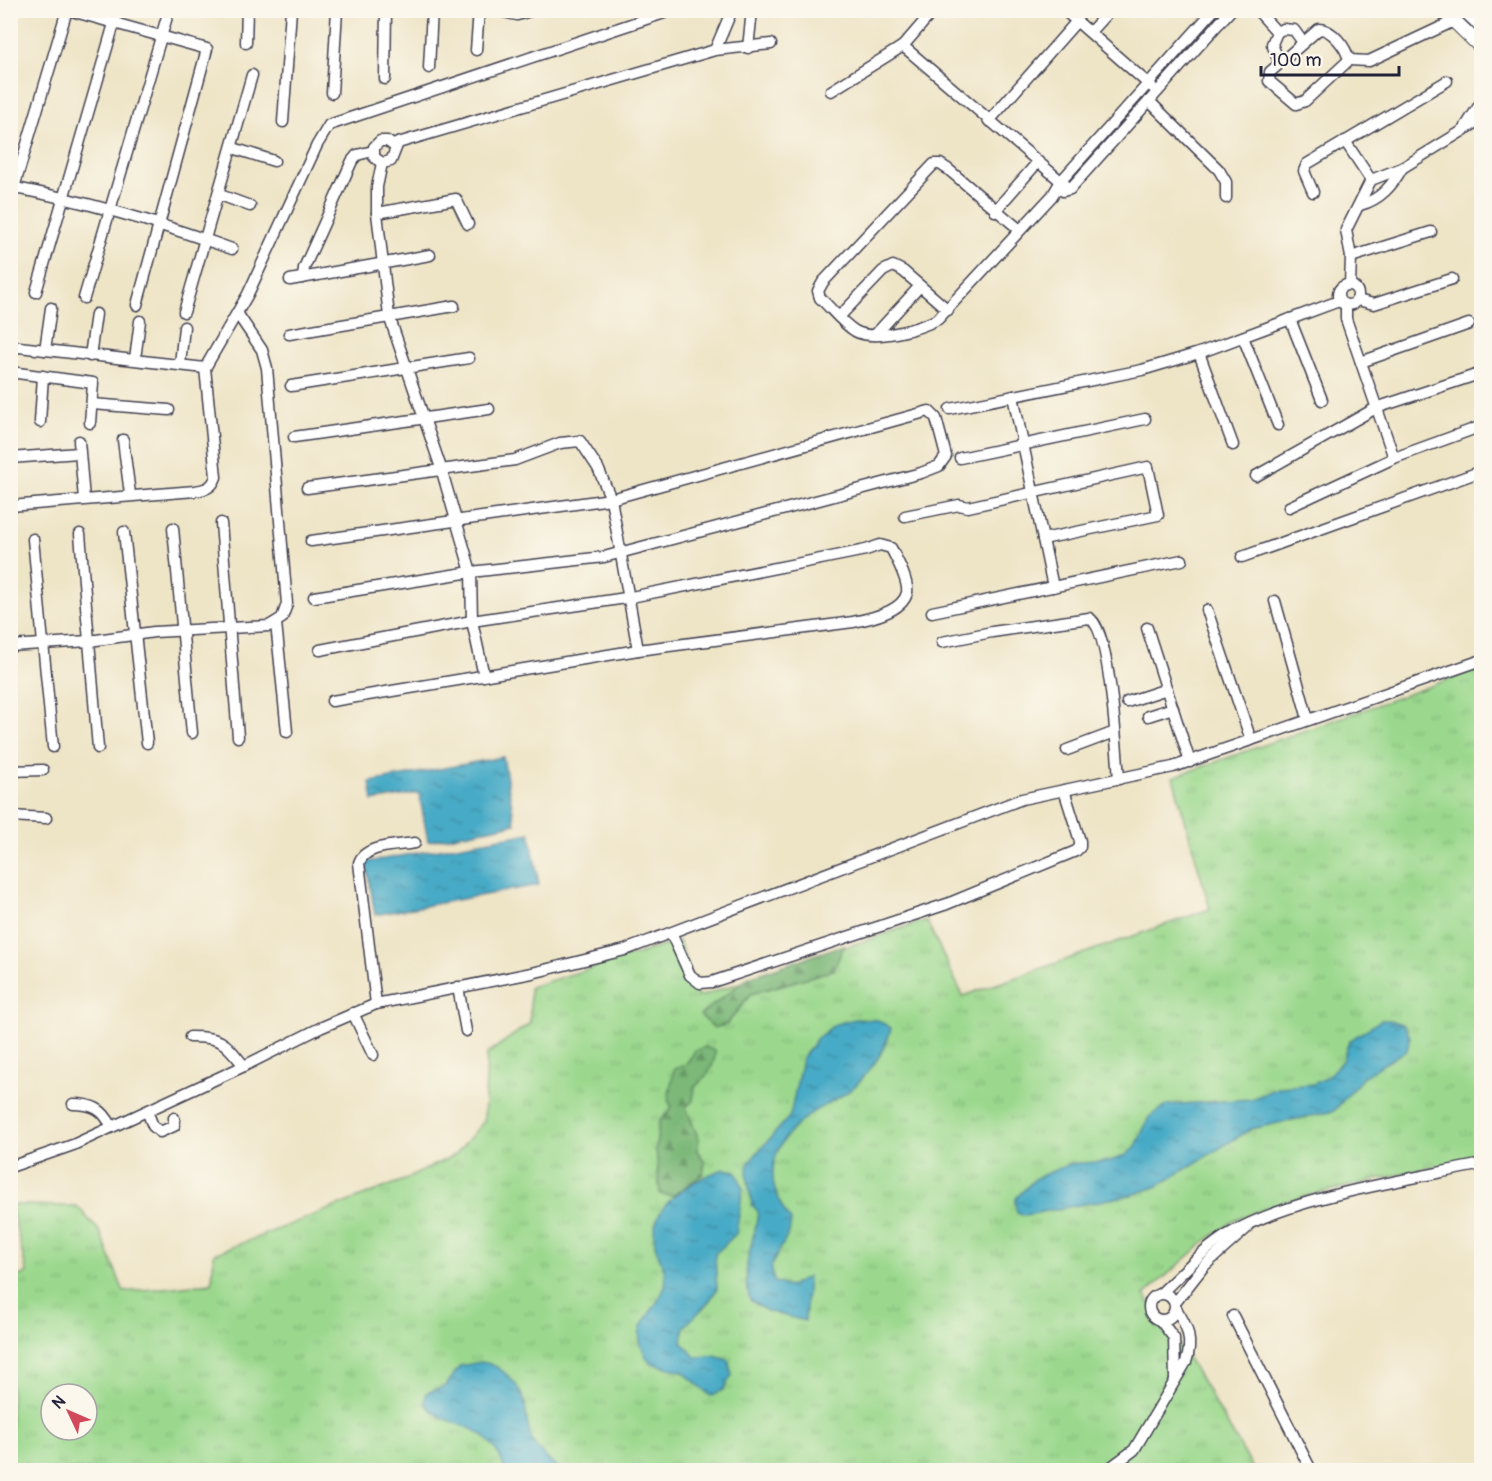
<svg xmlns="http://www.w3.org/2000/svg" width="1492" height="1481" viewBox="0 0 1492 1481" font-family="Pangolin,sans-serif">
<defs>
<pattern id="grass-tufts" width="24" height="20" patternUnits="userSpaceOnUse" patternTransform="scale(1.5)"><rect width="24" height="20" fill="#9bd88d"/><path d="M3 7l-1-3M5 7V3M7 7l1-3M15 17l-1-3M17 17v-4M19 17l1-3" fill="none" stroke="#85b97b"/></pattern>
<pattern id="forest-firs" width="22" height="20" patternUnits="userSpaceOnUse" patternTransform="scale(1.5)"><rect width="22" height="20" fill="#7cb878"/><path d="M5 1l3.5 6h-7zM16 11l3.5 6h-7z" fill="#659564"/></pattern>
<pattern id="water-ripples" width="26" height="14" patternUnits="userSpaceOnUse" patternTransform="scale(1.5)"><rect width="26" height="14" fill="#47aac6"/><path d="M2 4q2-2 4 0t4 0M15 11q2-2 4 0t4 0" fill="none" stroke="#3b8aa2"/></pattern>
</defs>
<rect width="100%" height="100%" fill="#fbf7ec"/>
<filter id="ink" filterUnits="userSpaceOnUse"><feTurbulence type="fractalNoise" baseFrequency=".0167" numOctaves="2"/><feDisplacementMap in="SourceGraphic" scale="12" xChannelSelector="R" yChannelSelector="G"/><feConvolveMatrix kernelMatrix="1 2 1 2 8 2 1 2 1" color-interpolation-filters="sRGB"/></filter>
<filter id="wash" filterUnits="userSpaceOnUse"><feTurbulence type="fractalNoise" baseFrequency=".008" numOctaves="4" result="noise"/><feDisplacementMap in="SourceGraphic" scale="24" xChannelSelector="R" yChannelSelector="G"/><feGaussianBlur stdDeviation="1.35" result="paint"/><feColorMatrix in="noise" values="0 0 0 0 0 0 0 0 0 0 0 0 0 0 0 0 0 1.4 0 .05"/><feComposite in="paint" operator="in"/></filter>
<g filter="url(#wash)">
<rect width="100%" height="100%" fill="#eee4c6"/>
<path fill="url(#grass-tufts)" stroke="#5e7d64" stroke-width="1.5" fill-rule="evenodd" d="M1481,668v488l-196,45 -50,19 -29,21 -62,54 51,74 59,101h-1243v-191l16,-6 -16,-68 66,1 23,26 24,60 88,-9 2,-29 190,-74 51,-25 29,-34 3,-67 43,-31v-36l149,-46 19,56 228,-77 37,76 247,-87 -37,-132zM51,1394h36v36h-36z"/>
<g fill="url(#forest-firs)" stroke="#4f6d5a" stroke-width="1.5">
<path d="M844,945l-10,25 -83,24 -24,30 -13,4 -14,-13 49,-38z"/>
<path d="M705,1047l10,3c1,17 -10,28 -21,38l-1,13 -7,6 13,33 -2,11 8,11 -2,12 -31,22 -12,-2 -4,-46 3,-26 13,-15 -4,-7 6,-31c11,-3 16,-8 21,-19z"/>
</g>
<g fill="url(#water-ripples)" stroke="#346680" stroke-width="1.5">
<path d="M503,757l12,67 -87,17 -9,-48 -46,8 -3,-19z"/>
<path d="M530,833l9,52 -164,30 -9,-53z"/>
<path d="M855,1019l23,1 13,8c-5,22 -20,42 -36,58 -12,12 -32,18 -46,29 -40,30 -48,66 -18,106l-2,12 -18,33 3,16 15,5 19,-10 -3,44 -38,-10 -17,-11c-10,-38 4,-53 8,-89l-6,-6c-1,-14 -8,-31 -3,-43l41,-46 12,-57 15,-21 19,-14z"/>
<path d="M1381,1020h9l14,5 6,12 -3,13 -43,26 -30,35 -83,18 -95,58 -25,8 -99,19 -10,1 -5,-2 -2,-11 2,-5 19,-19 34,-14 40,-3 15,-5 11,-10 13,-29 18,-12 84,-6 29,-12 33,-3 13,-6 16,-17 7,-20z"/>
<path d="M724,1169l12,2 7,17 -7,46 -21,20 2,35 -9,14 -24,24 -2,15 13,15 19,-1 15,4 3,15 -9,15 -12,6 -29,-25 -32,-8c-25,-39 1,-42 14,-74 6,-18 -6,-29 -9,-45 -8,-39 37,-64 69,-75z"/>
<path d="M481,1362c20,2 40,23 44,43 2,12 2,23 7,36 7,12 18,21 29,29h-57c-1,-8 -4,-14 -9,-21 -22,-32 -50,-19 -70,-46l1,-10 20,-7 14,-20z"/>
</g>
</g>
<g filter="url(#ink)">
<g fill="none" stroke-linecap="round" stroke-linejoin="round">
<defs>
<g id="minor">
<path d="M68,10l139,39 -70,256"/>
<path d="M494,10l23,5 16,-5"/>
<path d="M934,10l-31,36 167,143"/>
<path d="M1064,10l88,77"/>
<path d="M1257,10l20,22 -5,12 7,18"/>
<path d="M10,12l1,-2"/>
<path d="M1319,29c13,0 27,18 30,31l-44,41 -9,3 -27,-23 1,-9z"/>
<path d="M1090,32l20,-22"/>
<path d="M1277,32l6,-3 11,1 8,11"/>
<path d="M246,43l1,-33"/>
<path d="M748,48l4,-38"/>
<path d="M476,50l3,-40"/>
<path d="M715,50l56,-6"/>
<path d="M1349,60l20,1 85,-40"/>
<path d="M429,68l3,-58"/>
<path d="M385,79l1,-69"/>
<path d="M831,91l72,-45"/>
<path d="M332,93l5,-83"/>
<path d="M1149,101l70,69 7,12v16"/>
<path d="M989,121l88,-100"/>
<path d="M283,122l8,-112"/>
<path d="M1466,126l16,-25"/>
<path d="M380,141h7l7,5 4,-3 -7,18 -9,2 -8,-6v-10z"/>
<path d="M1345,141l26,39"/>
<path d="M398,143l317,-93 17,-40"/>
<path d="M233,148l41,13"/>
<path d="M382,163l-5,24v26l12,103 52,152 30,104 1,49 12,55"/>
<path d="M10,187c76,14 150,36 222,62"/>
<path d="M1063,191l7,-2 161,-179"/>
<path d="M1313,192l-9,-21 3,-7 140,-83"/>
<path d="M220,195l30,11"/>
<path d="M10,201l57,-191"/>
<path d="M1360,205c20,-5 32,-19 42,-37"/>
<path d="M995,211l42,-48"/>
<path d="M377,213l79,-14 12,25"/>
<path d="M1020,230l-71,-60 -9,-6h-6l-111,118 -5,9 2,7c11,10 22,25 35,33 19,11 64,-2 83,-12l114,-123 9,-15 153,-171"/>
<path d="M1351,257l80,-25"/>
<path d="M303,278l1,-10 48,-107 5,-6 16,-4"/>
<path d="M290,280l140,-25"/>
<circle cx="1348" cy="295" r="10"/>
<path d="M1350,285l1,-28 -5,-27 25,-50 31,-12 80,-49"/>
<path d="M36,292l82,-282"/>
<path d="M84,298l85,-288"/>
<path d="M1357,300l17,4 78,-25"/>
<path d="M1346,305v14l48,139"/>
<path d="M184,312l68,-237"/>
<path d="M840,316l43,-45 10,-5 10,5 45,39"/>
<path d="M1290,319l32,81"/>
<path d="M289,334l165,-28"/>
<path d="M875,335l45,-49"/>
<path d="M1243,337l35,88"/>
<path d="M10,346l195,22"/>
<path d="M45,350l6,-42"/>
<path d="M1199,353l34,92"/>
<path d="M90,356l6,-42"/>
<path d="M135,359l5,-38"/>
<path d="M1361,362l108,-38"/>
<path d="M180,364l4,-37"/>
<path d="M10,372l83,11 -3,40"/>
<path d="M291,386l178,-28"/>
<path d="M1013,396l40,191"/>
<path d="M92,404l77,6"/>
<path d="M950,409l192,-39 57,-17 140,-52"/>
<path d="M40,422l3,-46"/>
<path d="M294,437l195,-28"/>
<path d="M123,440l7,54"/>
<path d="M79,441l5,58"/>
<path d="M10,458l69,-5"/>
<path d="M960,458l185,-39"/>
<path d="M1256,476l120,-68 106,-35"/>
<path d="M307,488l208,-28 45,-17 20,-2 18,27 13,31 27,151"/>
<path d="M10,506l185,-15c11,-2 17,-3 21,-14l-11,-109 43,-74 69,-149 12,-20 344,-115"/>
<path d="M1289,507l105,-49 88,-32"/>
<path d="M905,516l54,-11 9,2 180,-40 10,48 -115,24"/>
<path d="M221,523l17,214"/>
<path d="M173,528l19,205"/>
<path d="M124,532l23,211"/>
<path d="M80,534l18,214"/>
<path d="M33,539l20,208"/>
<path d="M311,541l300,-42 318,-88 7,7 10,38 -7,10 -18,7 -317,84 -133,15 -157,25"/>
<path d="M1242,557l240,-86"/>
<path d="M1275,601l33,118"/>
<path d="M1207,610l44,130"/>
<path d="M932,612l250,-52"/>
<path d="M276,623l11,109"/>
<path d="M1147,628l43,134"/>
<path d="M942,642l50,-10 97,-14c21,9 28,136 30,161"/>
<path d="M10,646l79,-5 65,-9 115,-6 13,-8 5,-14 -20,-236 -5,-18 -25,-37"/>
<path d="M320,650l152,-29 154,-23 240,-48 14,-5 11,3c5,10 18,33 16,45 -5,19 -38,26 -54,29l-215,28 -306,51"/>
<path d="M1127,702l40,-13"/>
<path d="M1148,716l25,-8"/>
<path d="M1067,750l48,-18"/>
<path d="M10,771l33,-1"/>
<path d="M10,816l36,2"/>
<path d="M671,933l19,42 10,8 12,-1 235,-78 129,-53 4,-4v-6l-16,-51"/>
<path d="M458,987l8,44"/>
<path d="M376,1004l-17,-141c6,-19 40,-17 56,-20"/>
<path d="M353,1013l20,42"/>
<path d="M190,1037c32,0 35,5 54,29"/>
<path d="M73,1104c20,0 30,5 39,23"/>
<path d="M147,1111l6,15 7,6 14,-6v-8"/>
<path d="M10,1167l63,-22 171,-79 76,-38 56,-24 156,-31 93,-23 397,-151 151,-32 309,-107"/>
<circle cx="1162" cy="1307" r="13"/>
<path d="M1160,1294c22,-20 43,-45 69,-60 65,-38 178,-54 253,-70"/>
<path d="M1175,1303l29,-37 43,-38"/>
<path d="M1233,1316l78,154"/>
<path d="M1160,1320l14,18 1,41"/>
<path d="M1107,1470l27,-20 52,-88c7,-20 2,-36 -10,-53"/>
</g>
<g id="major">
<path d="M1443,10l39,38"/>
<path d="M1465,10l17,16"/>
</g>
</defs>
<use href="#minor" stroke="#413f50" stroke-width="13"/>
<use href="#major" stroke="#413f50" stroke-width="16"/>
<use href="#minor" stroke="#fff" stroke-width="10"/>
<use href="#major" stroke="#fff" stroke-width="14"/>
</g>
</g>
<rect width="1492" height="1481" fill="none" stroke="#fbf7ec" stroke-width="36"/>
<g transform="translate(69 1412) rotate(314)"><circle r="28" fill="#fbf7ec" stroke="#a4a2a5" stroke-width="1.5"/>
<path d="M0-4.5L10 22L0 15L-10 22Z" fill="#d1495b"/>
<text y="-9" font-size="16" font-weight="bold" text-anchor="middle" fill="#22223b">N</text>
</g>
<path d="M1261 66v9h138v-9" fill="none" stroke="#22223b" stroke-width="3"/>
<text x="1270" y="66" font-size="18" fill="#22223b" stroke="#fbf7ec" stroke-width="4.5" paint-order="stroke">100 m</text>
</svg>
